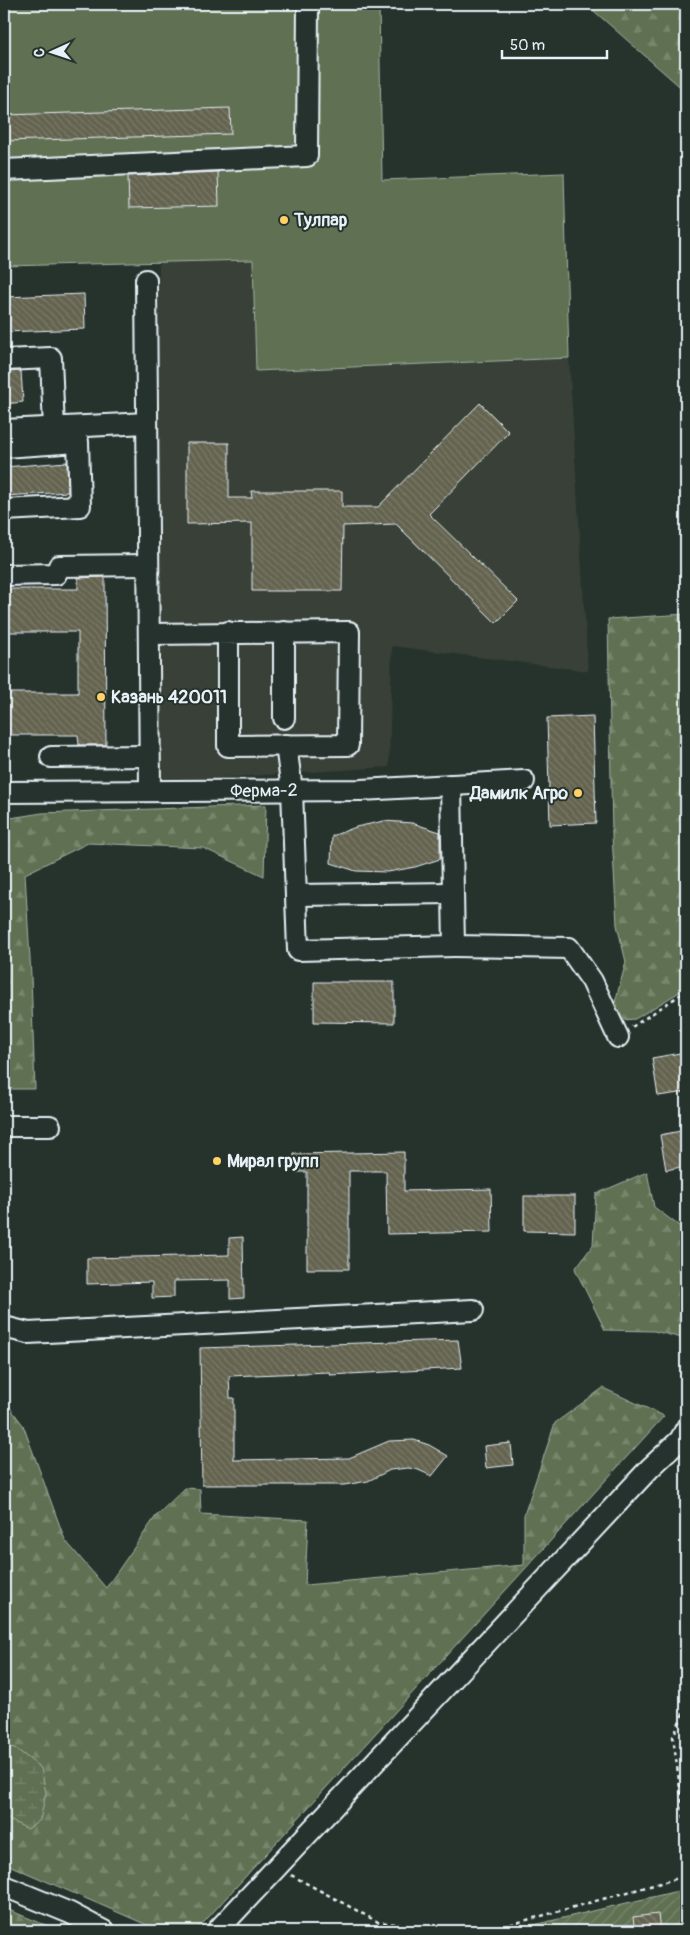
<svg xmlns="http://www.w3.org/2000/svg" width="690" height="1935" viewBox="0 0 690 1935" font-family="Pangolin,sans-serif">
<defs>
<pattern id="forest-firs" width="22" height="20" patternUnits="userSpaceOnUse" patternTransform="scale(1.25)"><rect width="22" height="20" fill="#607152"/><path d="M5 1l3.5 6h-7zM16 11l3.5 6h-7z" fill="#77866c"/></pattern>
<pattern id="wetland-marsh" width="20" height="14" patternUnits="userSpaceOnUse" patternTransform="scale(1.25)"><rect width="20" height="14" fill="#607152"/><path d="M1 5h8M5 5V1M11 12h8M15 12V8" fill="none" stroke="#77866c"/></pattern>
<pattern id="garden-furrows" width="10" height="10" patternUnits="userSpaceOnUse" patternTransform="scale(1.25)"><rect width="10" height="10" fill="#607152"/><path d="M-1 1l2-2M0 10L10 0M9 11l2-2" fill="none" stroke="#77866c"/></pattern>
<pattern id="building-back-hatch" width="6" height="6" patternUnits="userSpaceOnUse" patternTransform="scale(1.25)"><rect width="6" height="6" fill="#64634f"/><path d="M-1 5l2 2M0 0l6 6M5-1l2 2" fill="none" stroke="#7a7a69"/></pattern>
</defs>
<rect width="100%" height="100%" fill="#26332d"/>
<filter id="ink" filterUnits="userSpaceOnUse"><feTurbulence type="fractalNoise" baseFrequency=".02" numOctaves="2"/><feDisplacementMap in="SourceGraphic" scale="10" xChannelSelector="R" yChannelSelector="G"/><feConvolveMatrix kernelMatrix="1 2 1 2 8 2 1 2 1" color-interpolation-filters="sRGB"/></filter>
<g filter="url(#ink)">
<path fill="#394137" d="M253,260l3,111 313,-13 19,313 -196,-25 -3,121 -230,15v-521z"/>
<path fill="#607152" stroke="#a4b1a5" d="M4,4h375l3,176 182,-7 5,185 -313,13 -3,-111 -249,6z"/>
<g fill="url(#forest-firs)" stroke="#a4b1a5">
<path d="M586,4h100v88z"/>
<path d="M686,614v374l-51,31 -25,2 16,-59 -9,-37 -5,-90 -4,-216z"/>
<path d="M266,805l-2,71 -61,-28 -115,-5 -63,31 6,102 4,113h-31v-270l38,-6z"/>
<path d="M647,1172l7,35 32,24v108l-32,-8 -49,-1 -30,-61 18,-24 3,-51z"/>
<path d="M603,1388l61,28 -468,515h-35l-157,-68v-463l19,25 42,115 41,48 50,-72 29,-28 15,1 1,25 107,6 -3,65 219,-20v-50l31,-92z"/>
<path d="M4,1908l56,23h-56z"/>
</g>
<path fill="url(#wetland-marsh)" stroke="#a4b1a5" d="M4,1746l11,2 26,20 5,25 -6,27 -12,9 -19,-9 -5,-9z"/>
<path fill="url(#garden-furrows)" stroke="#a4b1a5" d="M686,1889v42h-178z"/>
<g fill="url(#building-back-hatch)" stroke="#e8f1f8">
<path d="M230,108l1,26 -227,7v-26z"/>
<path d="M218,172l1,34 -90,2 -1,-32z"/>
<path d="M84,294l1,35 -81,3v-35z"/>
<path d="M21,371l2,31 -19,2v-32z"/>
<path d="M480,403l29,29 -80,82 89,87 -22,22 -100,-99 -53,2 -1,65h-90v-68l-65,1v-81h42v55h23l-1,-7h91v16h36z"/>
<path d="M67,462l1,30 -64,4v-29z"/>
<path d="M105,577l1,168h-27l-1,-10h-74v-42h74v-61h-74v-43h74v-11z"/>
<path d="M593,716l3,107 -46,2 -3,-107z"/>
<path d="M384,821l28,2 28,9v27l-25,8 -27,5 -32,-1 -25,-8 1,-27 24,-9z"/>
<path d="M314,982h80v41l-80,-1z"/>
<path d="M686,1052v40l-28,4 -6,-38z"/>
<path d="M686,1130v36l-20,4 -6,-35z"/>
<path d="M404,1152v39l87,-2 1,43 -105,2 -1,-63h-37v98h-42v-97h-12l-1,-18z"/>
<path d="M524,1196h51v36l-51,-1z"/>
<path d="M243,1237l1,61 -14,1v-19l-56,1v16l-22,1v-16l-65,2v-26l142,-3v-17z"/>
<path d="M458,1340l4,28 -132,7 -1,-3 -100,4 1,22h4v62l115,-2 40,-17 25,-1 15,5 19,11 -16,20 -16,-7 -8,-1 -18,2 -22,11 -24,4h-142l-2,-137z"/>
<path d="M511,1443l2,22 -27,3 -2,-22z"/>
<path d="M658,1914l2,17h-25l-2,-14z"/>
</g>
<g fill="none" stroke-linecap="round" stroke-linejoin="round">
<defs>
<g id="minor">
<path d="M4,170l303,-14 1,-152"/>
<path d="M146,280l4,511"/>
<path d="M4,360l47,-2 3,71"/>
<path d="M4,430l143,-7"/>
<path d="M4,447l74,-5 2,64 -76,4"/>
<path d="M4,575l52,-1 3,-8 89,-1"/>
<path d="M149,634l200,-2 -1,113 -120,1v-114"/>
<path d="M284,718v-86"/>
<path d="M286,745l6,45 6,160 156,-4"/>
<path d="M51,757l98,-1"/>
<path d="M451,785l3,161 115,2 23,33 26,56"/>
<path d="M4,792l357,-2 163,-9"/>
<path d="M296,895l157,-2"/>
<path d="M4,1126h46"/>
<path d="M4,1327l24,6 445,-23"/>
<path d="M4,1886l66,27 34,18"/>
<path d="M217,1931l433,-463 30,-28 6,-11"/>
</g>
</defs>
<use href="#minor" stroke="#e8f1f8" stroke-width="24"/>
<g stroke="#e8f1f8" stroke-width="2.5" stroke-dasharray="4 4" stroke-linecap="butt">
<path d="M632,1027l54,-36"/>
<path d="M686,1706l-13,31 13,94"/>
<path d="M291,1875l87,47 76,9"/>
<path d="M487,1931l199,-55"/>
</g>
<use href="#minor" stroke="#26332d" stroke-width="20"/>
</g>
</g>
<g fill="#ffd166" stroke="#26332d" stroke-width="2">
<circle cx="284" cy="220" r="5"/>
<circle cx="101" cy="697" r="5"/>
<circle cx="578" cy="793" r="5"/>
<circle cx="217" cy="1161" r="5"/>
</g>
<g text-anchor="middle" dominant-baseline="central" stroke-width="4" stroke-linejoin="round" paint-order="stroke">
<g font-size="18" font-weight="bold" fill="#e8f1f8" stroke="#26332d" text-anchor="start">
<text x="294" y="220">Тулпар</text>
<text x="111" y="697">Казань 420011</text>
<text x="568" y="793" text-anchor="end">Дамилк Агро</text>
<text x="227" y="1161">Мирал групп</text>
</g>
<g font-size="18" fill="#e8f1f8" stroke="#26332d">
<text transform="translate(264 791) rotate(-1)">Ферма-2</text>
</g>
</g>
<rect width="690" height="1935" fill="none" stroke="#26332d" stroke-width="20"/>
<rect x="10" y="10" width="670" height="1915" fill="none" stroke="#e8f1f8" stroke-width="2" filter="url(#ink)"/>
<g transform="translate(52 52) rotate(267)" stroke="#26332d" stroke-width="4" paint-order="stroke">
<path d="M0-4L9 19L0 12L-9 19Z" fill="#e8f1f8"/>
<text y="-8" font-size="14" font-weight="bold" text-anchor="middle" fill="#e8f1f8">С</text>
</g>
<path d="M502 50v8h105v-8" fill="none" stroke="#e8f1f8" stroke-width="2.5"/>
<text x="510" y="50" font-size="15" fill="#e8f1f8" stroke="#26332d" stroke-width="4" paint-order="stroke">50 m</text>
</svg>
